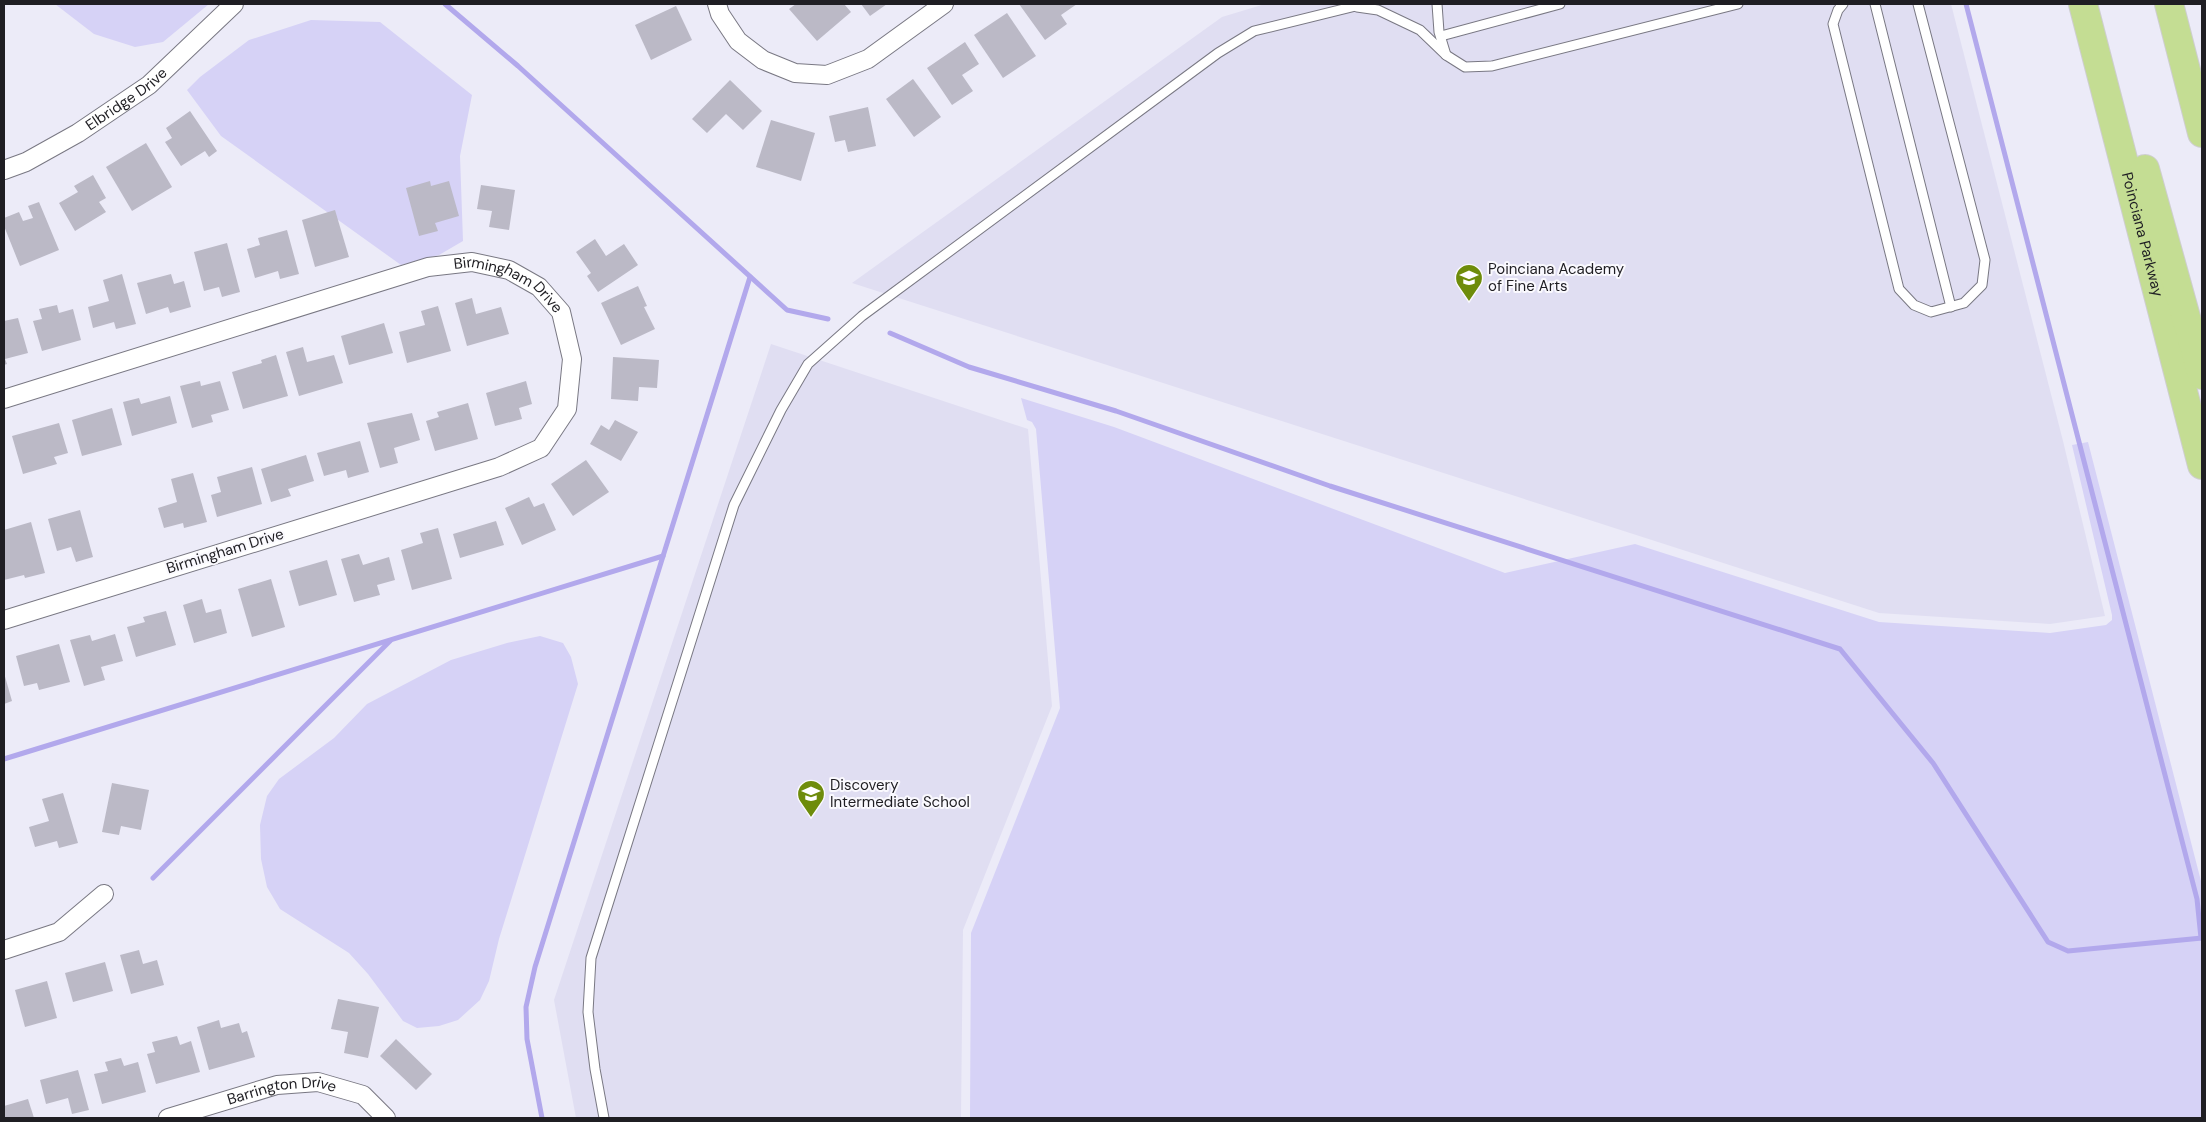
<svg xmlns="http://www.w3.org/2000/svg" width="2206" height="1122" viewBox="0 0 2206 1122" font-family="'DM Sans',sans-serif">
<rect width="100%" height="100%" fill="#ecebf8"/>
<g fill="#e0def2">
<path d="M1265,4h686l112,437 42,175 -55,8 -171,-11 -1027,-330 370,-266z"/>
<path d="M771,344l257,85 24,277 -89,224 -2,188h-385l-22,-118z"/>
</g>
<g fill="#d6d2f6">
<path d="M55,4h154l-46,38 -28,5 -41,-13z"/>
<path d="M311,20l69,2 92,73 -12,61 3,85 -24,14 -38,10 -180,-129 -34,-46 13,-13 49,-37z"/>
<path d="M1021,398l93,29 391,146 130,-29 244,78 171,11 56,-8 6,-5v-5l-40,-170 16,-3 114,443v233h-1232l1,-185 89,-225 -24,-279 -4,-7 -5,-2z"/>
<path d="M540,636l23,7 8,14 7,27 -79,255 -10,42 -9,19 -22,20 -19,6 -22,2 -14,-7 -35,-47 -19,-21 -69,-44 -13,-22 -6,-28 -1,-34 7,-29 12,-17 55,-41 33,-34 84,-44 56,-17z"/>
</g>
<g fill="none" stroke-linecap="round" stroke-linejoin="round">
<g stroke="#b2a8ec" stroke-width="5">
<path d="M445,4l73,62 269,244 41,9"/>
<path d="M1966,4l231,895 4,39"/>
<path d="M890,333l79,34 147,44 214,75 510,163 93,114 115,179 20,9 134,-13"/>
<path d="M4,759l659,-203"/>
<path d="M153,878l237,-237"/>
<path d="M542,1118l-15,-79 -1,-32 9,-40 215,-690"/>
</g>
</g>
<g fill="#bbb9c6">
<path d="M796,4h48l7,8 -34,29 -28,-32z"/>
<path d="M861,4h26l-17,12z"/>
<path d="M1019,4h58l-16,11 6,9 -22,16z"/>
<path d="M676,6l16,34 -41,20 -16,-35z"/>
<path d="M1007,13l29,43 -33,22 -29,-43z"/>
<path d="M965,42l14,22 -17,11 11,16 -21,14 -25,-37z"/>
<path d="M913,79l28,38 -27,20 -28,-38z"/>
<path d="M730,80l32,31 -19,19 -17,-16 -19,19 -15,-14z"/>
<path d="M868,107l8,39 -28,6 -3,-12 -10,2 -6,-26z"/>
<path d="M190,111l27,40 -8,6 -4,-6 -24,15 -16,-24 7,-4 -6,-10z"/>
<path d="M771,120l44,13 -14,48 -45,-14z"/>
<path d="M146,143l26,44 -40,24 -26,-44z"/>
<path d="M93,175l13,23 -7,4 7,10 -31,19 -16,-28 19,-11 -4,-6z"/>
<path d="M430,181l1,5 18,-5 10,35 -24,7 3,8 -19,5 -13,-48z"/>
<path d="M481,185l34,5 -6,40 -20,-3 3,-16 -15,-2z"/>
<path d="M39,202l20,48 -39,16 -16,-40v-8l15,-6 4,9 10,-3 -5,-12z"/>
<path d="M335,210l14,47 -34,10 -13,-47z"/>
<path d="M287,230l12,44 -19,5 -2,-8 -23,7 -8,-29 13,-4 -2,-7z"/>
<path d="M595,239l11,17 18,-12 14,21 -40,27 -11,-16 4,-3 -15,-21z"/>
<path d="M227,243l13,49 -18,5 -3,-10 -15,4 -10,-39z"/>
<path d="M122,274l14,50 -20,5 -2,-7 -21,6 -5,-21 21,-6 -6,-21z"/>
<path d="M171,274l3,10 10,-3 7,26 -21,6 -2,-6 -22,7 -9,-31z"/>
<path d="M638,286l9,20 -3,1 11,22 -34,16 -20,-42z"/>
<path d="M472,298l4,16 25,-7 8,27 -42,12 -12,-43z"/>
<path d="M57,305l2,8 14,-4 8,31 -39,11 -9,-30 9,-2 -3,-10z"/>
<path d="M438,306l13,45 -44,12 -8,-31 26,-7 -4,-14z"/>
<path d="M18,318l10,35 -23,6 2,5 -3,1v-44z"/>
<path d="M384,323l9,30 -44,12 -8,-29z"/>
<path d="M303,347l4,15 27,-7 9,28 -44,13 -13,-44z"/>
<path d="M276,355l12,41 -45,13 -11,-37 30,-9 -1,-3z"/>
<path d="M613,357l46,3 -2,28 -18,-1 -1,14 -27,-2z"/>
<path d="M200,381l1,5 19,-5 9,29 -18,5 2,7 -21,6 -12,-42z"/>
<path d="M526,381l6,23 -13,4 3,11 -27,7 -9,-33z"/>
<path d="M170,396l7,27 -45,13 -9,-34 16,-4 2,6z"/>
<path d="M468,403l10,36 -43,12 -9,-30 13,-4 -2,-5z"/>
<path d="M112,408l10,37 -40,11 -10,-36z"/>
<path d="M412,413l8,27 -26,8 4,15 -18,5 -13,-45z"/>
<path d="M615,420l23,12 -17,29 -31,-17 11,-19 8,5z"/>
<path d="M59,423l9,30 -14,4 3,7 -34,10 -11,-38z"/>
<path d="M360,441l9,31 -21,6 -2,-8 -22,6 -7,-23z"/>
<path d="M306,455l8,26 -26,8 3,7 -20,6 -10,-33z"/>
<path d="M586,460l23,32 -36,24 -22,-32z"/>
<path d="M252,467l10,37 -45,13 -6,-22 10,-3 -4,-15z"/>
<path d="M193,473l14,49 -23,6 -1,-5 -19,5 -6,-20 19,-6 -6,-23z"/>
<path d="M529,497l5,10 10,-4 12,27 -34,15 -17,-37z"/>
<path d="M80,510l13,47 -17,5 -5,-15 -14,4 -9,-32z"/>
<path d="M496,521l8,24 -44,13 -7,-24z"/>
<path d="M31,522l14,51 -20,5 -1,-3 -20,5v-50z"/>
<path d="M438,528l14,51 -40,11 -11,-40 22,-7 -3,-10z"/>
<path d="M359,554l4,11 26,-8 6,23 -18,5 3,10 -26,7 -13,-43z"/>
<path d="M327,560l10,35 -38,11 -10,-35z"/>
<path d="M271,579l14,48 -33,10 -14,-48z"/>
<path d="M202,599l4,14 15,-4 6,24 -33,10 -11,-38z"/>
<path d="M166,611l10,34 -40,12 -9,-30 18,-5 -2,-5z"/>
<path d="M115,634l8,27 -22,6 4,13 -21,6 -14,-46 20,-5 2,6z"/>
<path d="M59,644l11,38 -31,8 -2,-7 -13,3 -8,-30z"/>
<path d="M4,673l8,28 -8,3z"/>
<path d="M112,783l37,7 -8,40 -20,-4 -2,9 -17,-3z"/>
<path d="M63,793l15,50 -19,5 -2,-7 -22,6 -6,-20 20,-6 -7,-22z"/>
<path d="M139,950l4,14 14,-4 7,25 -33,9 -11,-39z"/>
<path d="M105,962l8,29 -40,11 -8,-29z"/>
<path d="M47,981l10,37 -32,9 -10,-37z"/>
<path d="M338,999l41,8 -11,51 -24,-5 4,-21 -17,-3z"/>
<path d="M219,1020l2,8 18,-5 3,10 5,-2 8,26 -46,13 -12,-43z"/>
<path d="M177,1036l3,9 11,-4 9,31 -44,12 -9,-30 8,-2 -3,-10z"/>
<path d="M396,1039l36,35 -16,16 -36,-34z"/>
<path d="M121,1058l3,8 14,-4 8,30 -44,12 -8,-30 14,-3 -3,-9z"/>
<path d="M78,1070l11,40 -17,4 -4,-16 -22,6 -6,-24z"/>
<path d="M28,1099l6,19h-30v-12z"/>
</g>
<g fill="none" stroke-linecap="round" stroke-linejoin="round">
<defs>
<g id="lane">
<path d="M1437,4l2,28 7,23"/>
<path d="M1843,4l-5,6 -5,14 66,265 15,16 17,7 33,-9 18,-18 3,-25 -67,-256"/>
<path d="M1875,4l76,303"/>
<path d="M1357,7l21,3 42,20 26,25 19,12 27,-1 246,-62"/>
<path d="M1441,36l119,-32"/>
<path d="M604,1118l-9,-49 -7,-57 3,-54 143,-453 47,-95 27,-46 54,-48 356,-263 36,-22 110,-27"/>
</g>
<g id="street">
<path d="M717,4l3,10 18,27 25,19 32,13 32,2 41,-16 76,-55"/>
<path id="s1" d="M4,170l22,-8 52,-29 71,-48 85,-81"/>
<path id="s2" d="M4,399l424,-132 44,-5 37,8 30,17 22,25 11,47 -5,50 -26,39 -42,19 -495,153"/>
<path d="M4,950l55,-18 45,-38"/>
<path id="s3" d="M168,1118l109,-33 41,-3 45,13 23,23"/>
</g>
<g id="highway">
<path id="s4" d="M2083,4l119,461"/>
<path d="M2169,4l33,129"/>
<path d="M2145,169l57,206"/>
</g>
</defs>
<use href="#lane" stroke="#797883" stroke-width="11"/>
<use href="#street" stroke="#797883" stroke-width="20"/>
<use href="#highway" stroke="#cececf" stroke-width="30"/>
<use href="#lane" stroke="#fff" stroke-width="9"/>
<use href="#street" stroke="#fff" stroke-width="18"/>
<use href="#highway" stroke="#c4dd93" stroke-width="28"/>
</g>
<defs>
<symbol id="school-pin" viewBox="-11 -11 22 30"><path d="M0 17L-7.5 6A9.5 9.5 0 1 1 7.5 6Z" fill="#6e8c0b" stroke="#faf9fe"/><path d="M0-5L7-2L0 1L-7-2ZM-4 1L0 2.5L4 1V4Q0 6-4 4Z" fill="#fff"/></symbol>
</defs>
<g fill-rule="evenodd">
<use href="#school-pin" x="1453" y="262" width="32" height="43"/>
<use href="#school-pin" x="795" y="778" width="32" height="43"/>
</g>
<g text-anchor="middle" dominant-baseline="central" stroke-width="4" stroke-linejoin="round" paint-order="stroke">
<g font-size="15" fill="#1f1e23" stroke="#faf9fe">
<text stroke="none"><textPath href="#s1" startOffset="142">Elbridge Drive</textPath></text>
<text stroke="none"><textPath href="#s4" startOffset="238">Poinciana Parkway</textPath></text>
<text stroke="none"><textPath href="#s2" startOffset="531">Birmingham Drive</textPath></text>
<text transform="translate(225 551) rotate(-17)">Birmingham Drive</text>
<text stroke="none"><textPath href="#s3" startOffset="118">Barrington Drive</textPath></text>
</g>
<g font-size="15" fill="#1f1e23" stroke="#faf9fe" text-anchor="start">
<text x="1488" y="269">Poinciana Academy<tspan x="1488" dy="17">of Fine Arts</tspan></text>
<text x="830" y="785">Discovery<tspan x="830" dy="17">Intermediate School</tspan></text>
</g>
</g>
<rect width="2206" height="1122" fill="none" stroke="#1f1e23" stroke-width="10"/>
</svg>
